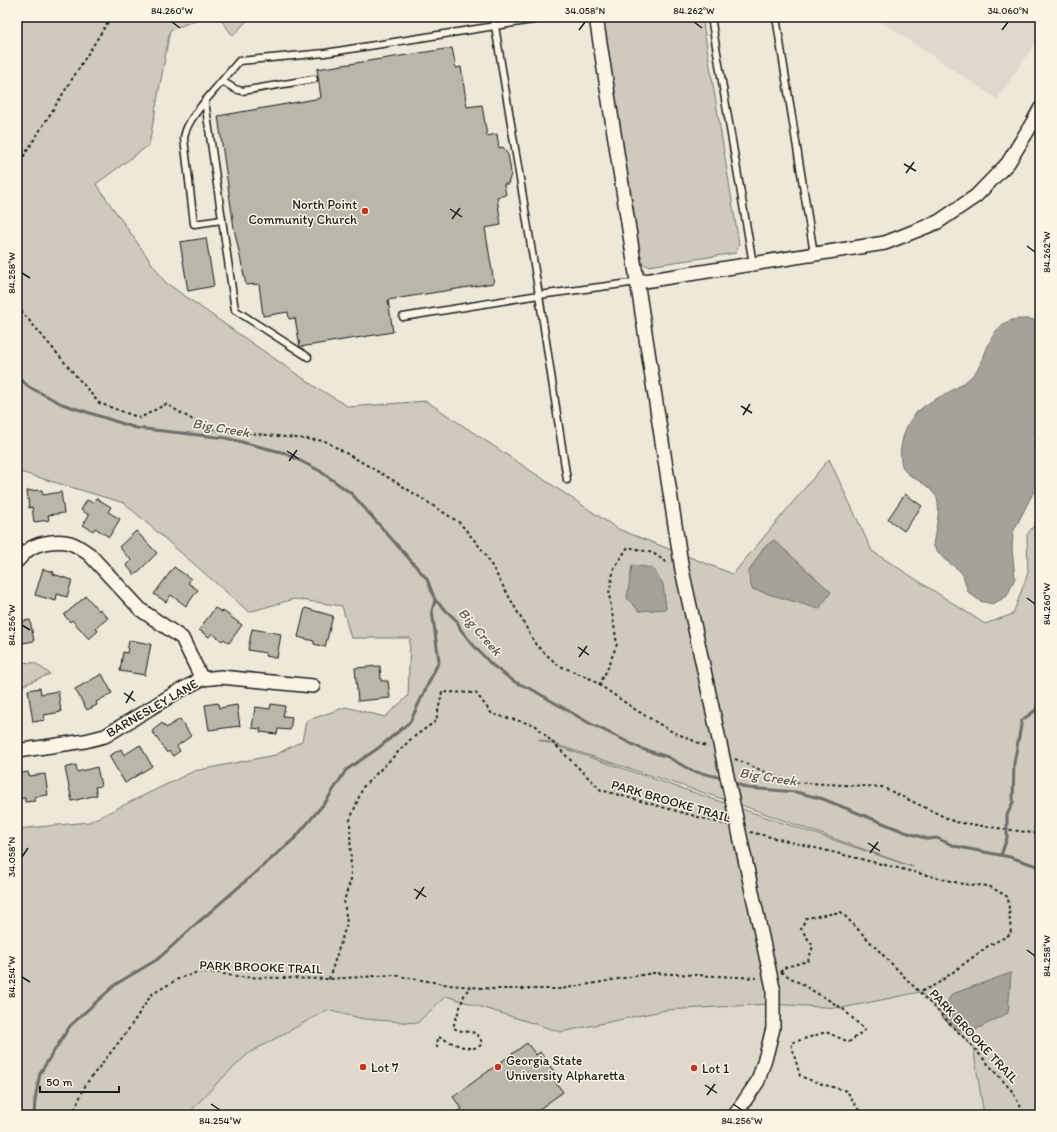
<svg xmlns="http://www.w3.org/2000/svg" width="1057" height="1132" viewBox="0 0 1057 1132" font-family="Itim,sans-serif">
<rect width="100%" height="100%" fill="#eee8d9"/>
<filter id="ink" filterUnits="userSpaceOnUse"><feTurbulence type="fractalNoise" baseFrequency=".025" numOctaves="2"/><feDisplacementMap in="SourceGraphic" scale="8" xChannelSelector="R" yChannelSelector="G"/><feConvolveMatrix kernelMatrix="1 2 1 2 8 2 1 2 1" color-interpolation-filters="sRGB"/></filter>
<g filter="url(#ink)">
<g fill="#ded9cb">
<path d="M874,17h166v19l-43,63z"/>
<path d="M920,992l53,55 11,68h-797l30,-32 32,-30 78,-43 37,9 53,4 29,-27 115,36 105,-22 103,-6 73,4z"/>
</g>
<g fill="#cfcabd" stroke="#76736c" fill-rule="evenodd">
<path d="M17,17h187l-34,13 -21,115 -53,39 69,98 71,50 78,54 35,21 77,-6 192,128 115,45 96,-115 43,92 113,73 28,-10 15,-41 -1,-38 13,-18v598h-56l-11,-68 -53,-55 -78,16 -73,-4 -103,6 -105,22 -115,-36 -29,27 -53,-4 -37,-9 -78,43 -32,30 -30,32h-170v-286l72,-7 105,-51 81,-16 27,-14 4,-20 40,-14 39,10 23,-21 2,-58h-59l-9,-32 -48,-7 -45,13 -125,-109 -104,-31 -3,2zM539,739l202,66 172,62 -374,-127z"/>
<path d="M219,17h31l-17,19z"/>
<path d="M618,17h84l37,227 -3,9 -88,13 -8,-4 -38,-235 6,-8z"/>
<path d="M17,662l18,1 15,11 -29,12h-4z"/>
</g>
<g fill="#a7a299" stroke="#6f6c67">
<path d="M1030,319l10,3v93l-6,17v21l2,25 -2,13 -21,41 -1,18 3,28 -8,18 -14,8 -13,-3 -12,-9 -5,-17 -4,-5 -15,-11 -11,-13c2,-16 8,-33 4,-48 -1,-3 -4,-5 -6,-8 -15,-16 -34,-11 -30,-43 2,-10 4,-19 10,-28 15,-21 44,-25 62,-44 15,-16 14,-48 39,-55 6,-1 12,-1 18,-1z"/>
<path d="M774,540l57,52 -12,17 -67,-20 -4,-16 15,-25z"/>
<path d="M632,565l20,3 11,16 3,25 -27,2 -12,-13z"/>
<path d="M1011,973l-3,40 -39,20 -16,-5 -13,-13 12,-21z"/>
</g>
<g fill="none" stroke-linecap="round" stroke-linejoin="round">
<g stroke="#6f6c67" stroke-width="3">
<path d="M17,24l5,-7"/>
<path d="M17,376l12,11 33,17 74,24 90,10 59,15 35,18 32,23 75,85 8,21 22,21 4,9 13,16 18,19 23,17 18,8 56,33 53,26 26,8 24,14 31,7"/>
<path d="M732,782l15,6 49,4 27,7 82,33 23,7 9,-1 17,8 56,11 30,10"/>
<path d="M1001,855l6,-17v-23l6,-13 1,-39 8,-43 18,-13"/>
<path d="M34,1115l1,-15 5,-27 30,-47 46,-42 42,-25 36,-33 101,-88 32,-38 19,-30 31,-21 33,-27 29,-61 -7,-50 3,-11"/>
</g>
</g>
<g fill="#bab6aa" stroke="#1c1c1c">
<path d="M452,48l4,20 5,-1 6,40 15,-2 5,31 10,-2 2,14 4,-1 5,8 2,10 1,9 -3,10h-4l2,11 -9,2 4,28 -16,3 9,55 -106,17 5,32 -93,15 -5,-29 -6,1 -1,-7 -25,4 -4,-32 -13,1 -12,-57 -16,-112 103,-18 -4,-29z"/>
<path d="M206,238l8,48 -26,5 -8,-49z"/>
<path d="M42,490l1,5 18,-3 3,21 -16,2 1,5 -15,2 -2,-15 -3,1 -2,-17z"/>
<path d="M905,494l17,12 -18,25 -16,-12z"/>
<path d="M96,498l15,9 -3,5 12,7 -11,18 -14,-9 -2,3 -10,-6 6,-10 -8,-5 6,-10 6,3z"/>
<path d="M136,531l21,22 -22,22 -9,-10 5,-5 -12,-13z"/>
<path d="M174,567l17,12 -3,4 10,7 -12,16 -15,-11 -5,7 -12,-8z"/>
<path d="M43,569l11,3 -1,2 19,6 -5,17 -10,-3 -1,7 -21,-6z"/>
<path d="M86,596l13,15 1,-2 8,9 -12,10 2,3 -9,8 -17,-19 -2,2 -6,-7z"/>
<path d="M215,608l7,4 1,-1 19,14 -13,18 -5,-4 -2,2 -10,-8 -3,4 -10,-7z"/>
<path d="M305,608l28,8 -8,31 -11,-3v-3l-16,-4z"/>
<path d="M30,620l4,21 -17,3v-22z"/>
<path d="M252,629l29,5 -4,24 -12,-2 1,-3 -18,-3z"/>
<path d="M129,640l22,4 -6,31 -25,-4 3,-19 4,1z"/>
<path d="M380,666l1,15h7l2,17 -32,3 -3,-33z"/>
<path d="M102,674l10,19 -16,9 1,3 -10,5 -12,-21z"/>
<path d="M40,688l1,6 17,-3 3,21 -17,3 1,5 -12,2 -5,-32z"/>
<path d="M218,703l1,5 18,-3 3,21 -31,4 -4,-25z"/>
<path d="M271,704l14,2 -2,10 9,1 -2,13 -12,-1 -1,5 -17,-2 1,-3 -9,-1 3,-21 15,2z"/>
<path d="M180,719l11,17 -14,10 3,5 -7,5 -4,-5 -2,2 -15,-22 10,-8 4,5z"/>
<path d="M140,745l12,21 -27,17 -16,-27 12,-7 3,6z"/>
<path d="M76,765l1,7 20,-5 4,19 -6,1 2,8 -25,6 -7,-33z"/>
<path d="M28,772l1,4 16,-2 3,21 -14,2 1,4 -10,1v-4l-8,1v-25z"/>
<path d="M527,1043l9,12 4,-3 18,25 -4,3 9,12 -32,23h-78l9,-6 -9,-12z"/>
</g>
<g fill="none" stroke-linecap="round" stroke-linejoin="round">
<defs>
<g id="lane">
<path d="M552,17l-57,9 44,269 99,-13"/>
<path d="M711,17l42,247"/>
<path d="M776,17l38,237"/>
<path d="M222,81l13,8 7,2 72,-12"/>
<path d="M205,101c-9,12 -19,23 -21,37l10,86 28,-4"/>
<path d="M403,317l136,-22 28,185"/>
<path d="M308,357l-73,-47 -30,-209 34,-40 86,-8 170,-27 -1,-9"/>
</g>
<g id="street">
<path d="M596,17l86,553 13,59"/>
<path d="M638,282l247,-39 53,-21 38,-26 32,-33 25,-41 7,-13"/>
<path d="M17,561c4,-4 9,-10 14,-13 10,-6 28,-8 39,-5 7,2 13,7 19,11l52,56 41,28 20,41"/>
<path d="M17,751l68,-10 20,-5 72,-44 25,-13 19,-2 92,9"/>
<path d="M735,1115l23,-34 9,-29 6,-24v-40"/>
</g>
</defs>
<use href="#lane" stroke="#1c1c1c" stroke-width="9"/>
<use href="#street" stroke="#1c1c1c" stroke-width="16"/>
<g stroke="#1c1c1c" stroke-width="2" stroke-dasharray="3 3" stroke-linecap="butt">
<path d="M17,167l94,-150"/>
<path d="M17,306l82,97 41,15 26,-14 42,25 117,12 71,41 64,41 24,29 52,93 22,20 33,14 45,31 35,21 37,16"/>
<path d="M599,685l8,-15 10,-26 -8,-50 5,-26 14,-21 25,6 16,11"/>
<path d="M735,759l54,23 93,5 73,35 85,12"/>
<path d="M750,832l213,52 26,2 19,11 3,37 -23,12 -51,38 -17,8"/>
<path d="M780,972l6,-5 22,-6 5,-15 -12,-17 5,-11 35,-6 132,135 39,44 13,24"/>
<path d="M781,972l61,36 23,22 -16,12 -23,-10 -35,11 9,33 18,7 29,8 15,24"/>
<path d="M329,979l18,-56 -3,-22 7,-22 -1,-59 13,-33 48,-48 25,-18 6,-29 34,1 16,21 43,11 66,65 126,35"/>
<path d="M437,1048l1,-11c12,4 32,17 43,8l1,-3 -5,-8c-8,-4 -18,-1 -24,-7l12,-34 6,-6"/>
<path d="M72,1115l14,-31 40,-51 26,-39 26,-15 20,-7 22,1 17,4 92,2 64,-4 57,10 43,4h68l92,-16 106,5"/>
</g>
<use href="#lane" stroke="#fcf5e5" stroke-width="6"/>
<use href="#street" stroke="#fcf5e5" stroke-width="13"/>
<defs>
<path id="street-bridge" d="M695,629l78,359"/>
</defs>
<use href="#street-bridge" stroke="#1c1c1c" stroke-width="16" stroke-linecap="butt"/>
<use href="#street-bridge" stroke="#fcf5e5" stroke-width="13"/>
</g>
</g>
<path fill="none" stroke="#1c1c1c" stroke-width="1.5" d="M172,22l8,6M694,22l8,6M579,30l6,-8M1002,30l6,-8M904,164l12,7M906,173l8,-11M450,209l12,8M452,219l8,-11M1027,246l8,6M22,273l8,5M741,406l11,7M743,415l7,-11M287,451l12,8M289,461l8,-11M1027,598l8,6M22,625l8,5M578,647l11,8M579,657l8,-11M124,693l11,8M126,703l7,-12M868,843l12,8M870,853l8,-11M22,857l6,-9M414,889l12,8M416,899l8,-12M1027,950l8,6M22,977l8,5M705,1085l12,8M707,1095l8,-11M211,1104l9,6M733,1104l9,6"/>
<g fill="#c8321e" stroke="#fcf5e5" stroke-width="1.5">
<circle cx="365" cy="211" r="4"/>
<circle cx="363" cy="1067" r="4"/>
<circle cx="498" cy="1067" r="4"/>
<circle cx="694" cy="1068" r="4"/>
</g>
<g text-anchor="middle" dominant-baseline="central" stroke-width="3" stroke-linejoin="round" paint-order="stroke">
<g font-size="13" fill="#1c1c1c" stroke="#fcf5e5" text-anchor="start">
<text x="357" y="204" text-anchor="end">North Point<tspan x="357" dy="15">Community Church</tspan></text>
<text x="506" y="1060">Georgia State<tspan x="506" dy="15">University Alpharetta</tspan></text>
<text x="371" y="1067">Lot 7</text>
<text x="702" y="1068">Lot 1</text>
</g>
<g font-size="13" fill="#1c1c1c" stroke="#fcf5e5">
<text transform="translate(152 708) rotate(-30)">BARNESLEY LANE</text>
<text transform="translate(671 801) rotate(16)">PARK BROOKE TRAIL</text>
<text transform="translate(261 967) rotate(2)">PARK BROOKE TRAIL</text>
<text transform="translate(974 1036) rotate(47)">PARK BROOKE TRAIL</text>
</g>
<g font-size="14" font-style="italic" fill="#5b5854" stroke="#fcf5e5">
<text transform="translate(221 428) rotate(10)">Big Creek</text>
<text transform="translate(480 632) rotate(49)">Big Creek</text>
<text transform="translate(768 777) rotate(9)">Big Creek</text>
</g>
</g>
<rect width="1057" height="1132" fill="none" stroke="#fcf5e5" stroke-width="44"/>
<path d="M40 1086v6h79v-6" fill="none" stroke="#1c1c1c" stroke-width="2"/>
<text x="46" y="1086" font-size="12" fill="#1c1c1c" stroke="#fcf5e5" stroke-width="3" paint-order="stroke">50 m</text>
<rect x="22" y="22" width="1013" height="1088" fill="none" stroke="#1c1c1c" stroke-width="1.5"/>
<g font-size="10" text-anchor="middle" fill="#1c1c1c">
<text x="172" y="14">84.260°W</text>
<text x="585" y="14">34.058°N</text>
<text x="694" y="14">84.262°W</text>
<text x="1008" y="14">34.060°N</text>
<text transform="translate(1046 252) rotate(-90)" y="4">84.262°W</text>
<text transform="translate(11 273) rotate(-90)" y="4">84.258°W</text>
<text transform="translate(1046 604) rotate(-90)" y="4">84.260°W</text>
<text transform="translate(11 625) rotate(-90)" y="4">84.256°W</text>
<text transform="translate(11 857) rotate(-90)" y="4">34.058°N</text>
<text transform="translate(1046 956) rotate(-90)" y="4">84.258°W</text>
<text transform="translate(11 977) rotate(-90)" y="4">84.254°W</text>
<text x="220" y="1124">84.254°W</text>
<text x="742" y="1124">84.256°W</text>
</g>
</svg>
